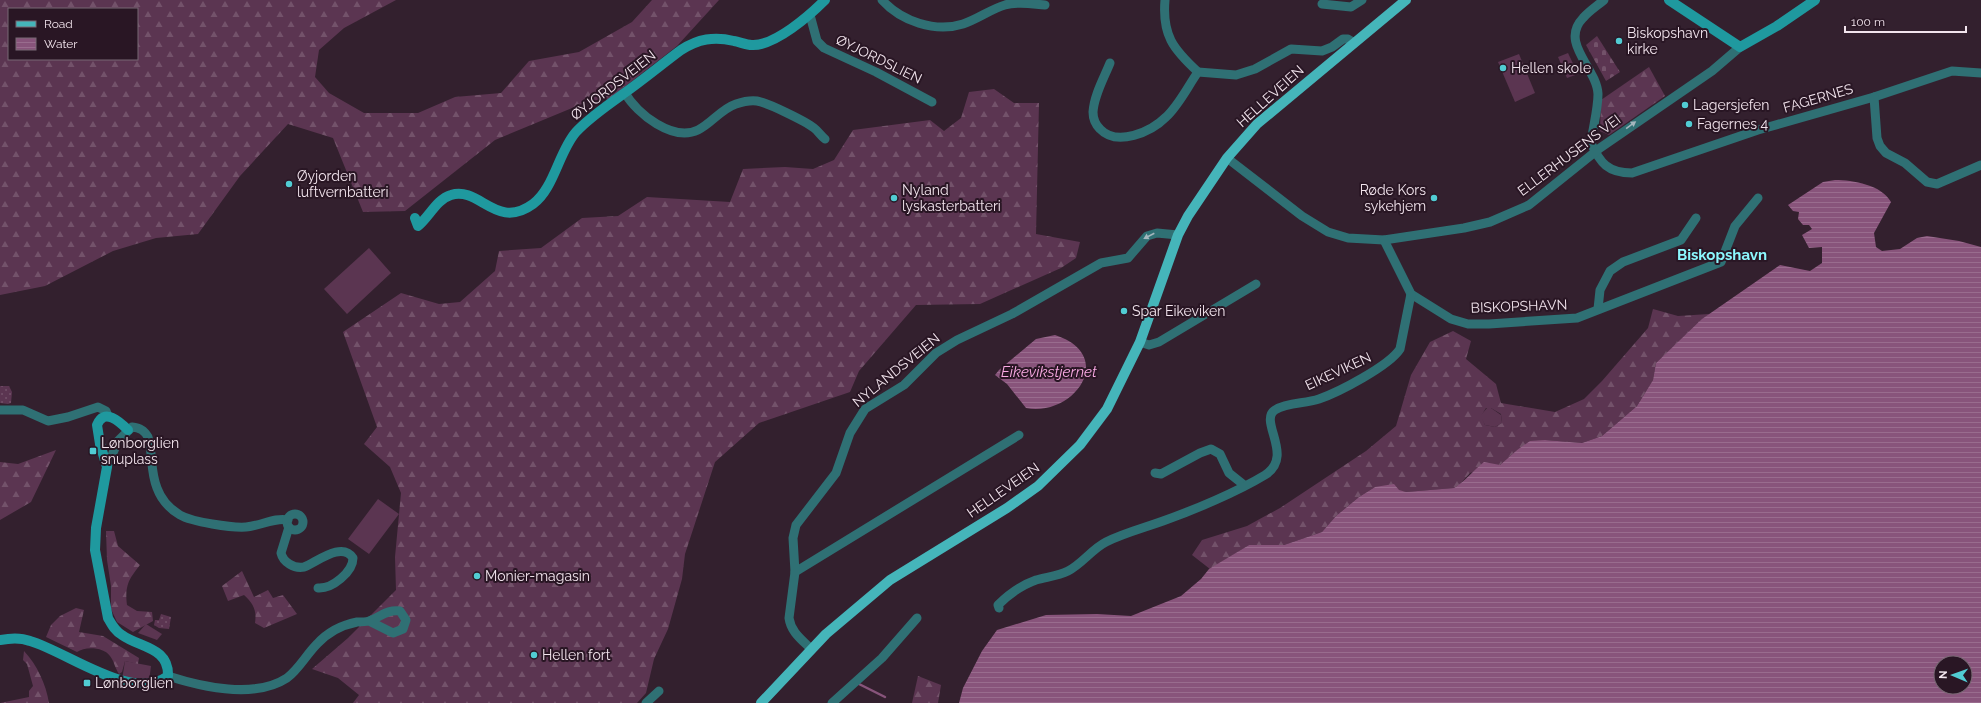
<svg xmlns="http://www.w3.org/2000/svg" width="1981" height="703" viewBox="0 0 1981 703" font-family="Raleway,sans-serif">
<defs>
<pattern id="forest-firs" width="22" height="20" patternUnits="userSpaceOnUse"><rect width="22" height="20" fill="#5b3551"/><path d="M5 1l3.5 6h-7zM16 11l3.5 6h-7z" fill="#73526a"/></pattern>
<pattern id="cemetery-stones" width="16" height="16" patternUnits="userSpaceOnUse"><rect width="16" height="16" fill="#5b3551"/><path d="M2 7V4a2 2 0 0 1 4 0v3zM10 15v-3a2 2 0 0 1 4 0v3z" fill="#73526a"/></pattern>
<pattern id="park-dots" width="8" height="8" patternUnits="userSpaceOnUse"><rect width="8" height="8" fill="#5b3551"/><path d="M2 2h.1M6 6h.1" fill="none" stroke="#73526a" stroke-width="1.8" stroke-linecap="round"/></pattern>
<pattern id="water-rules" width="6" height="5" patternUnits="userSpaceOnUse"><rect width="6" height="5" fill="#88547b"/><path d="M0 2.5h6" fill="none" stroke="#996c8e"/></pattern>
</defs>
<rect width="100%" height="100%" fill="#33202e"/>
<g fill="#5b3551">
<path d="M1568,53l10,21 -11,4 -9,-21z"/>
<path d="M1519,54l16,39 -20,9 -17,-40z"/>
<path d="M369,248l22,25 -44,41 -23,-25z"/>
<path d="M1487,408h4l10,7 1,8 -7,4 -10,-2 -5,-9z"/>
<path d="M378,499l21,15 -30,40 -21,-15z"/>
<path d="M146,624l16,10 -5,6 -19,-7z"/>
<path d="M125,661l26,5 -2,16 -27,-2z"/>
</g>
<g fill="url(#forest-firs)" fill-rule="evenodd">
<path d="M0,0h396l-52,28 -25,22 -4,27 14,16 35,20h54l37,-16 46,-4 28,-32 50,-9 53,-30 20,-22h67l-42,46 -68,53 -20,2 -94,39 -90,71 -42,1 -30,-74 -45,-14 -48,52 -42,58 -42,4 -43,13 -68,35 -45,9zM9,9h128v50h-128z"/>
<path d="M1649,67l16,29 -56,39 -9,-4 1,-31z"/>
<path d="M994,89l20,14h25l-3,131 44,8 -4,16 -15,10 -81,36 -64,1 -57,66 -9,21 -91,31 -44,39 -30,92 -3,25 -14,50 -14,30 -8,34 -9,10h-284l6,-8 -21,-17 -26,-9 36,-31 48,-48 -1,-33 6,-64 -11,-26 -26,-23 13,-17 -34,-95 58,-39 38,11 21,-2 35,-31 4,-20 42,-3 41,-30 36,-2 29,-19 83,5 13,-33 42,-2 28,2 21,-9 19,-30 77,-10 14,11 17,-13 8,-26z"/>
<path d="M1653,309l25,7 31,-2 -53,49 -3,17 -16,26 -35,30 -20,7 -37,-3 -28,10 -17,15 -30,8 -11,12 -5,3 -48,4 -31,-5 -16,10 -23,19 -14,16 -38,13h-35l-39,24 -18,-14 10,-15 45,-14 33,-18 86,-57 30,-25 15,-51 19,-33 23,-11 18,10 -5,18 30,25 5,19 54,9 29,-13 18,-18 46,-53zM1486,408h5l10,6 1,9 -7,4 -10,-2 -4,-9z"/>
<path d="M56,450l-25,52 -31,18v-58l18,2z"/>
<path d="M106,531h8l4,15 22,19c-12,15 -15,21 -13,40l10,6 15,1 1,9 -20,11 -16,-10 -6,-13v-23l-4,-26z"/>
<path d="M242,571l12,26 14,-7 5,8 10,-3 14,19 -33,14 -9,-5c2,-13 -2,-20 -11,-28l-16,6 -6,-15z"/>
<path d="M76,608l8,2 -5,22 24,4 36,22 -1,6 -13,-3 -3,11 -3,2c-4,-6 -5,-13 -9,-18 -6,-9 -25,-10 -33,-4l-31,-15 5,-12 9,-9z"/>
<path d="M24,651c13,14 22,33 25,52h-49l29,-6v-6l4,-5 -6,-22 -4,-4z"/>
<path d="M918,676l23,9 -3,18h-26z"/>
</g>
<path fill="url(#cemetery-stones)" d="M1597,36l23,36 -14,9 -20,-36z"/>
<g fill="url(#park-dots)">
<path d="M0,386h9l3,6 -1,11 -3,1 -8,-1z"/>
<path d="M161,614l10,3 -2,12 -10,-1 -5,-3 1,-5h4z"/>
</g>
<g fill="url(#water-rules)" fill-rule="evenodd">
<path d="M1835,180c18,0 47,5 56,22l-17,31 2,14 6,4 18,-2 17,-11 10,-2 32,5 22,6v456h-1022l4,-15 19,-37 15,-21 49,-15 51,-1 34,2 50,-20 20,-17 8,-10 40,-24h35l38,-13 14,-16 23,-19 16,-10 19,-3 5,6 7,2 48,-4c9,-5 21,-19 30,-26l16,3 17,-15 13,-9 15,-1 37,3 20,-7 35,-30 16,-26 3,-17 46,-44 78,-54 30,6 12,-8v-16l-13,1 -7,-13 10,-6 -3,-4h-6l-5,-6 1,-7 -6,-1 -5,-6 35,-23zM1941,663h24v24h-24z"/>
<path d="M1055,335c62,20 20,82 -29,73l-19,-24 -12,-9 4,-5 37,-31z"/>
</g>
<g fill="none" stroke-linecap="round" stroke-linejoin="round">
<path stroke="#88547b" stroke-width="2.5" d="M859,684l26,13"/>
<g stroke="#2f7074" stroke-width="9">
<path d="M882,0c19,21 53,33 81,24 15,-5 28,-15 42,-19 13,-4 27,-1 40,0"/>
<path d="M1165,0c-3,35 8,49 33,72"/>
<path d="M1604,0c-7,6 -15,11 -21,18 -24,25 14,50 15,76 0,15 -5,33 -7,49 9,20 17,30 41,30l126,-43 116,-33 78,-26 29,2"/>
<path d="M1322,4l29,3 11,-7"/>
<path d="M810,15l7,26 7,7 52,24 56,30"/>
<path d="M1110,63c-6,15 -16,32 -17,49 0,6 3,13 7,17 17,18 51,3 66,-12 13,-12 22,-31 32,-45l38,3 19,-6 36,-20 31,2 10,-4 11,-8h5l5,3"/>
<path d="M625,93c12,21 48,49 73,37 14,-7 23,-21 38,-26 6,-2 14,-4 21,-3 11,2 48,20 57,27 4,3 7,8 11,11"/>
<path d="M1874,97l3,41 3,8 6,7 19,10 22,19 10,2 44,-19"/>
<path d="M1227,158l75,58 26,16 20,6 36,2 80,-12 26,-6 39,-17 71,-57 112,-77 28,-24"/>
<path d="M1384,240l27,54 40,25 17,5h21l88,-6 144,-56 14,-36 23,-28"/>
<path d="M1598,309l2,-19 10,-19 13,-9 58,-22 15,-22"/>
<path d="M1140,342l9,3 10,-3 97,-58"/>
<path d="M0,410h23l25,11 20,-4 30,-10 8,4 2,5"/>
<path d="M107,467l11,-26 14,-14c8,1 12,3 16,10 5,16 2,34 9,51 4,11 13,21 23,27 12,7 52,13 66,12 14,-1 29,-10 42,-7"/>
<path d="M1155,473l6,1 39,-21 11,-4 9,5 9,19 15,12"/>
<circle cx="295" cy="522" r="8"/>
<path d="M289,527l-8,26c2,9 13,16 23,14 13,-5 38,-26 49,-9 0,14 -21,31 -35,30"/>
<path d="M795,572l224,-137"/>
<path d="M999,608l-1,-3c11,-11 24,-20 38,-25 10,-3 22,-4 32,-9 14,-7 24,-22 38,-29 18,-9 38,-14 57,-21 31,-11 74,-29 102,-46 30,-19 -7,-54 10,-65 13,-8 30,-6 44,-11 20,-7 70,-33 81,-50l11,-55"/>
<path d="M811,649c-10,-10 -20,-17 -22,-31l6,-46 -2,-34 3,-13 40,-52 14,-40 15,-24 39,-24 32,-32 21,-13 55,-26 89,-51 27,-5 19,-22 10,-3 21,2"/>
<path d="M168,676c34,11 87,23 119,2 12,-9 19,-23 30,-34 10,-11 25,-19 40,-22 4,0 8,0 12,-1 11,-4 19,-12 31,-10l6,9 -3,9 -10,4 -24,-12"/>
<path d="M646,703l13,-12"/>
<path d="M832,703l50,-45 35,-40"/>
</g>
<g stroke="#1f999f" stroke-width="10">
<path d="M1669,0l71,47 37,-21 38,-26"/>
<path d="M415,218l3,8c11,-9 19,-27 33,-31 29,-9 45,36 82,9 21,-15 26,-53 43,-72 14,-15 31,-26 47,-38 20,-14 39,-30 58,-44 17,-11 33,-14 53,-9 6,1 12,4 18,4 23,1 58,-30 73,-45"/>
<path d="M0,640c10,-2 20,-3 30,1 38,11 103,62 138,35 1,-29 -28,-28 -46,-41 -7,-4 -10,-10 -14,-17l-13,-68 1,-22 11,-61 -7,-23 -3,-19c7,-18 23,-3 31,5"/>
</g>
<path stroke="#45b5ba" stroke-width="10" d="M761,703l65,-69 64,-54 117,-72 31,-22 42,-41 27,-36 33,-67 38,-107 10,-19 39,-58 30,-34 149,-124"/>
</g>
<defs><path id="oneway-solid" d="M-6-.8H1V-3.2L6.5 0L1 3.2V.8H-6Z"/></defs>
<g fill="#a4b6bd">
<use href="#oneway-solid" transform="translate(1631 125) rotate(-36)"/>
<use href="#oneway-solid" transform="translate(1149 236) rotate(153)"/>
</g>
<g fill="#51ccd3" stroke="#291624" stroke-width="1.5">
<circle cx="1619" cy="41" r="4"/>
<circle cx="1503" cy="68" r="4"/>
<circle cx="1685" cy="105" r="4"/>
<circle cx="1689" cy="124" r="4"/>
<circle cx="289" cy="184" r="4"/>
<circle cx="894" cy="198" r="4"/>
<circle cx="1434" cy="198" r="4"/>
<circle cx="1124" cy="311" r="4"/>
<rect x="89" y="447" width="8" height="8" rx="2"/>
<circle cx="477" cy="576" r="4"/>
<circle cx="534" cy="655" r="4"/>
<rect x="83" y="679" width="8" height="8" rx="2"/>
</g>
<g text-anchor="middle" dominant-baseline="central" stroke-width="4" stroke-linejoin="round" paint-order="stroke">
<g font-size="14" fill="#f2e4ed" stroke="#291624" text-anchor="start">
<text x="1627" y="33">Biskopshavn<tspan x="1627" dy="16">kirke</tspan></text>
<text x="1511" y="68">Hellen skole</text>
<text x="1693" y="105">Lagersjefen</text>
<text x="1697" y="124">Fagernes 4</text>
<text x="297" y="176">Øyjorden<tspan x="297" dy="16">luftvernbatteri</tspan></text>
<text x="902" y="190">Nyland<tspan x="902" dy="16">lyskasterbatteri</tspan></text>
<text x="1426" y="190" text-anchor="end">Røde Kors<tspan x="1426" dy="16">sykehjem</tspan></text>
<text x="1132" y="311">Spar Eikeviken</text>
<text x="101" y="443">Lønborglien<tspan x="101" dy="16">snuplass</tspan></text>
<text x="485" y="576">Monier-magasin</text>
<text x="542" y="655">Hellen fort</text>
<text x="95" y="683">Lønborglien</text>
</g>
<g font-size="14" fill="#f2e4ed" stroke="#291624">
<text transform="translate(879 59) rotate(26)">ØYJORDSLIEN</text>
<text transform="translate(613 85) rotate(-38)">ØYJORDSVEIEN</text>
<text transform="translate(1270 96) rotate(-42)">HELLEVEIEN</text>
<text transform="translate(1818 98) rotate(-16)">FAGERNES</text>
<text transform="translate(1569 155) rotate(-37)">ELLERHUSENS VEI</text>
<text transform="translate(1519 306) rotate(-2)">BISKOPSHAVN</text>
<text transform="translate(896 370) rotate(-39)">NYLANDSVEIEN</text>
<text transform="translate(1338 371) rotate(-25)">EIKEVIKEN</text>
<text transform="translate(1003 490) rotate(-35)">HELLEVEIEN</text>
</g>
<g font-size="15" font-weight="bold" fill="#8cf8fe" stroke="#291624">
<text x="1722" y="255">Biskopshavn</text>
</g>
<g font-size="15" font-style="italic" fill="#faabe4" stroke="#291624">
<text x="1049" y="372">Eikevikstjernet</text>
</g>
</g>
<rect x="8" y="8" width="130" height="52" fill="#291624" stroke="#796874"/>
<rect x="16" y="21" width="20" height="6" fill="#45b5ba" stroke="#796874"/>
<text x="44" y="28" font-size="12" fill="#f2e4ed">Road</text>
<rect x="16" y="38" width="20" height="12" fill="url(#water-rules)" stroke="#796874"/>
<text x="44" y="48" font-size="12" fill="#f2e4ed">Water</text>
<g transform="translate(1953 675) rotate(272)"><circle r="19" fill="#291624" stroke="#796874"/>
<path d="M0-3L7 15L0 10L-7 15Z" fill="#51ccd3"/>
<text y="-6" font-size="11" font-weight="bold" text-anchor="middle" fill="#f2e4ed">N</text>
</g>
<path d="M1845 26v6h121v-6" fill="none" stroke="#f2e4ed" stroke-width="2"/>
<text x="1851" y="26" font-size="12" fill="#f2e4ed" stroke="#291624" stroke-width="3" paint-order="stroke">100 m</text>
</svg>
